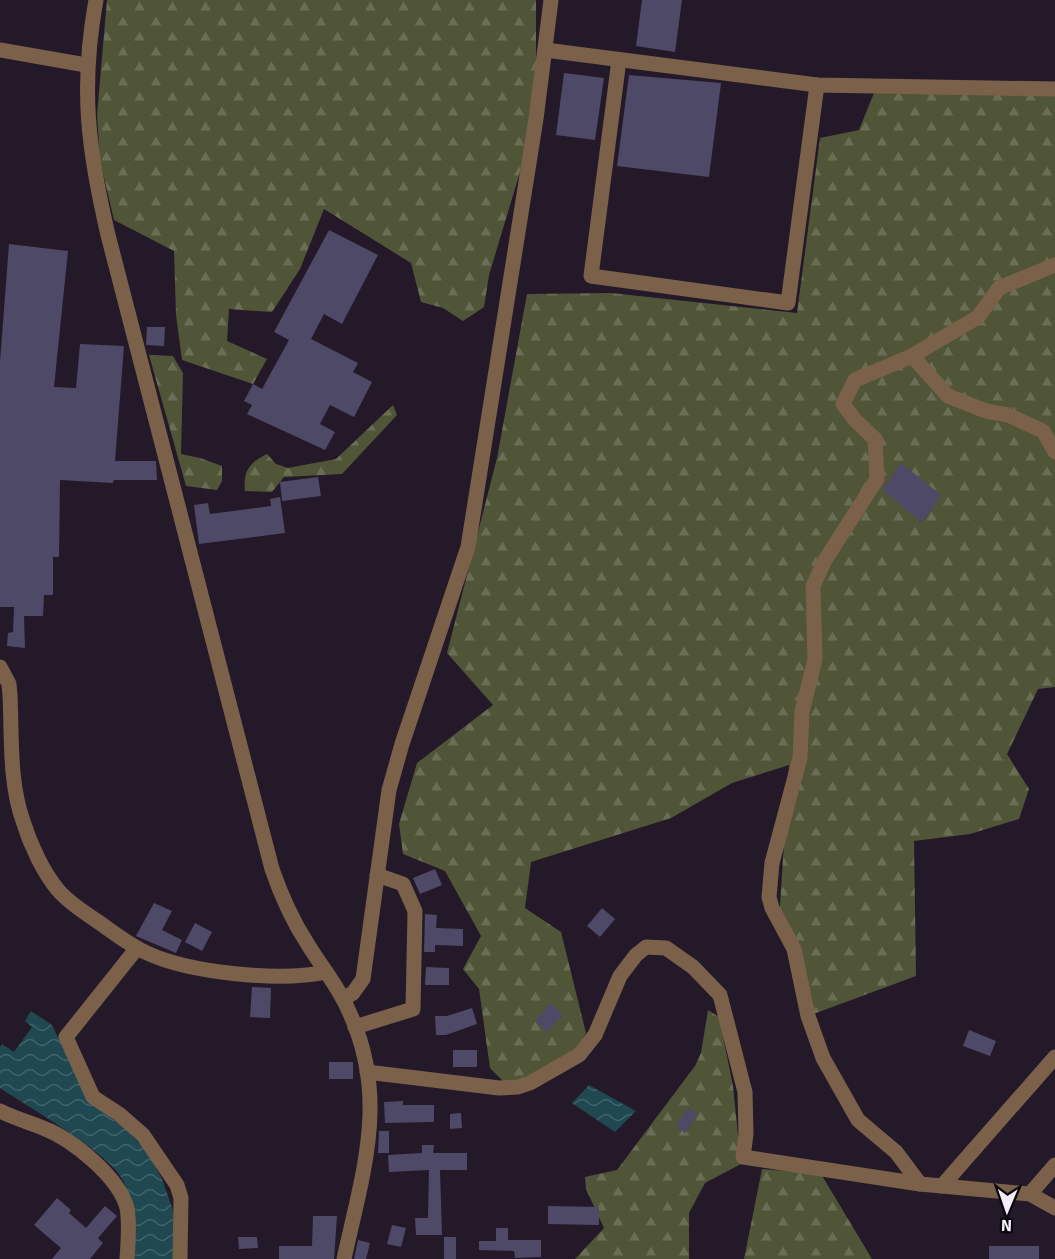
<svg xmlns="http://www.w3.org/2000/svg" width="1055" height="1259" viewBox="0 0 1055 1259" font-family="Signika,sans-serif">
<defs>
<pattern id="forest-firs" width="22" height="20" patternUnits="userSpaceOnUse" patternTransform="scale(1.5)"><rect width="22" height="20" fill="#505537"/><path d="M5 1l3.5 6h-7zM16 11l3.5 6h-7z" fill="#6a6e55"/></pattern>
<pattern id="water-waves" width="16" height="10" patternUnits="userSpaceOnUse" patternTransform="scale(1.5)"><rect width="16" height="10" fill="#204851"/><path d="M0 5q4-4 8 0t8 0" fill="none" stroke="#41636b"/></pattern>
</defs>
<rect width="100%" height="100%" fill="#231929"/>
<g fill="url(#forest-firs)">
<path d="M107,0h429v119l-47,156 -5,32 -21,14 -20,-13 -22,-6 -10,-39 -87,-54 -24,60 -28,43 -43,-3 -2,32 40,18 -14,25 -71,-24 -6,-45 -2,-64 -60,-31 -14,-60 -3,-45z"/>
<path d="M874,93l181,2v592l-17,2 -31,65 22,35 -10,30 -49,15 -56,7 2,135 -108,40 -29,-95 10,-156 -57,18 -61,35 -140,44 -6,46 36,24 25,101 -22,35 -59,15 -15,-15 -11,-79 -16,-20 18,-33 -36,-65 -42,-17 -4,-30 18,-61 76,-58 -46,-52 50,-195 30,-164 84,-1 186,20 23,-175 39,-8z"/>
<path d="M149,355l24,1 10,17 -2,81 19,4 22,8v15l-5,9 -31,-4z"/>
<path d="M393,405l4,10 -55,59 -58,3 -12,15 -27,-1c-2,-20 4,-28 22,-37l9,10 12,4 48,-9z"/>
<path d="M708,1010l11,7 14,69 8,78 -36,19 -16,30v46h-114l29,-31 -18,-39 -1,-12 32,-7 78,-104 6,-13z"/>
<path d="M762,1169l59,5 51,85h-128z"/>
</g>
<g fill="url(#water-waves)">
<path d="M31,1011l21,14 37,76 37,28 22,23 14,27 11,31 1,49h-40c-1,-26 1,-53 -10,-77 -13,-29 -95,-74 -124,-94v-41l2,-3 12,8 18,-25 -7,-6z"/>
<path d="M589,1085l47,26 -21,21 -43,-29z"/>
</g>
<g fill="#4e4966">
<path d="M642,0h40l-7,52 -39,-6z"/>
<path d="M564,73l40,5 -9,62 -39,-5z"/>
<path d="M629,75l92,8 -12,94 -92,-11z"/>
<path d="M329,230l49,25 -36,69 -18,-10 -13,25 47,24 -5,9 19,10 -18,35 -24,-12 -10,19 15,8 -10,18 -78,-36 5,-9 -8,-4 9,-17 9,5 27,-49 -15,-8z"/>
<path d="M9,244l59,7 -14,136 22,1 4,-44 44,2 -9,115h41l1,19h-43l-1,3 -53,-3 -1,77h-6v38h-9l-1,21h-19l1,32 -18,-2 1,-13 5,-1 1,-25h-14v-245z"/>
<path d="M147,327h18l-1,19 -18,-1z"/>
<path d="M901,463l40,32 -19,28 -39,-33z"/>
<path d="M318,477l3,19 -39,5 -2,-19z"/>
<path d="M280,497l5,36 -86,11 -5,-39 14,-2 2,11 61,-8 -1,-7z"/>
<path d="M435,869l7,16 -22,9 -7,-16z"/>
<path d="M154,903l18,8 -10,19 20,10 -6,13 -40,-17z"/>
<path d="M602,908l13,11 -15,18 -13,-11z"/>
<path d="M425,914l12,1 -1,13 27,1v17l-28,-1v7h-11z"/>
<path d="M195,923l17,9 -10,19 -17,-9z"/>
<path d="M426,967l23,1v17h-24z"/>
<path d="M252,987l19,1 -1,30 -20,-1z"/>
<path d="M550,1003l13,11 -16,18 -12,-11z"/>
<path d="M472,1008l5,16 -31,11h-10l-1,-19h12z"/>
<path d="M969,1030l27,11 -6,15 -27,-10z"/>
<rect x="453" y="1050" width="24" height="17"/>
<rect x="329" y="1062" width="24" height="17"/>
<path d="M403,1101v4h31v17l-49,1 -1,-21z"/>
<path d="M688,1108l10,6 -13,19 -9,-7z"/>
<path d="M461,1113l1,15 -12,1v-15z"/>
<path d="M379,1131h10v22h-11z"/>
<path d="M422,1145h12l-1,8h34v17h-27l2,65h-26l-1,-17h13l1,-48 -40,2 -1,-17 34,-2z"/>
<path d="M57,1198l14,12 -2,3 17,15 19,-22 12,10 -19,22 5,5 -13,16h-38l9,-11 -27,-23z"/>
<path d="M548,1206l51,1v18l-51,-1z"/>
<path d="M313,1216h24l-3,43h-55v-13h33z"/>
<path d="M392,1225l14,3 -5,19 -14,-3z"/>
<path d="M496,1228h12v12h33v17l-26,1 -1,-7 -35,-1v-9h17z"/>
<path d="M238,1237h19l1,11 -19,1z"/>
<rect x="444" y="1237" width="12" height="22"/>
<path d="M358,1240l12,3 -4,16h-12z"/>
<rect x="989" y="1246" width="50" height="13"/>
</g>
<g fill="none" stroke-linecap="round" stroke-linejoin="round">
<g stroke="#7b614a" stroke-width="15">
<path d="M545,50l272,35 238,4"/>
<path d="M619,60l-28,216 197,27 29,-218"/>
<path d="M912,356l36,40 38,15 22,4 35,16 12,21"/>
<path d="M0,667l9,17 1,11c2,41 -1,87 13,126 7,23 20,51 35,69 11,13 26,22 39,31 16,11 32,24 50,32 43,20 133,29 179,19"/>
<path d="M137,948l-71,89 27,60 26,17 24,21 34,50 4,13 -1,61"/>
<path d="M355,1027l58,-18 2,-98 -12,-27 -26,-9"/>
<path d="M367,1072l132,16 19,-1 12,-4 49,-28 16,-20 25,-59 16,-21 10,-8 20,1 27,19 27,28 25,97 1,42 -3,23 177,27 110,10 25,14"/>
<path d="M0,1111c14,7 28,11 43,17 29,11 76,49 84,80 3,17 1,35 0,51"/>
<path d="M920,1184l-24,-32 -38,-32 -35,-62 -15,-42 -14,-67 -22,-41 -3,-11 3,-34 28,-105 2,-46 13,-53 -2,-73 12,-26 52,-81 -2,-40 -20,-19 -12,-16 12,-24 57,-24 66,-39 21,-29 56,-23"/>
<path d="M942,1186l113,-129"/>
<path d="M1030,1194l25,-29"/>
</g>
<g stroke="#7b614a" stroke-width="15">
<path d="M96,0c-16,88 -8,149 12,235l164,634c9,26 20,51 35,74 12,20 27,38 37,58 47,91 20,166 0,258"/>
<path d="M0,50l86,15"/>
<path d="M343,999l10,-6 10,-14 26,-189 13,-46 66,-197 68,-428 15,-119"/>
</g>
</g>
<g transform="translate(1007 1211) rotate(182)" stroke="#0a060d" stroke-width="4.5" paint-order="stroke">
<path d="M0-4.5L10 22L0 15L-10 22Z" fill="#f5eefa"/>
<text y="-9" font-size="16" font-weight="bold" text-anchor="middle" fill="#f5eefa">N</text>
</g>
</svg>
